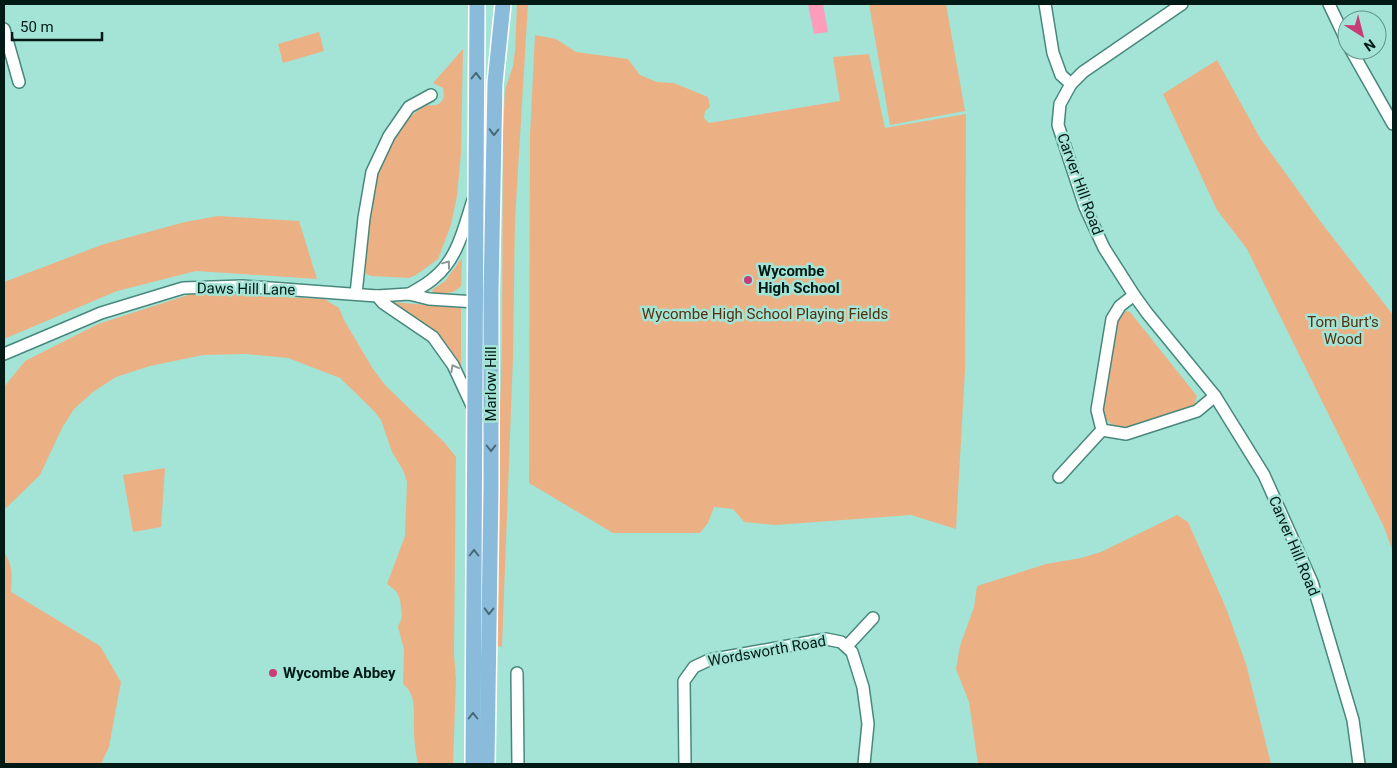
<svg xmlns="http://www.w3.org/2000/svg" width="1397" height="768" viewBox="0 0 1397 768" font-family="Roboto,sans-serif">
<rect width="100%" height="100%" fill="#a3e4d6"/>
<g fill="#ebb184">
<path d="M517,4h11l-13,216 -2,137 -11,290 -5,-1 2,-211 3,-88 1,-215 2,-42 8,-24 2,-15z"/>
<path d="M869,4h77l19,107 -75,14z"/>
<path d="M319,32l5,19 -41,12 -5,-19z"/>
<path d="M535,35l21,4 20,13 52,7 12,16 17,7 17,1 34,14 2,10 -5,4 -1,7 5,5 131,-22 -7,-44 36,-3 16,74 81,-14 -1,256 -9,159 -45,-14 -136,10 -31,-3 -11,-13 -19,-2 -6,16 -8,10h-87l-84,-50 1,-348z"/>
<path d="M463,49l-2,104 -4,43 -6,29 -13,34 -22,16 -7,3 -38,-2 -5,-2c-1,-28 6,-106 21,-128 9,-15 22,-30 36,-39 6,-4 13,1 18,-5 4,-4 3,-9 2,-14l-10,-5z"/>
<path d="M1217,60l43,78 60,83 73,94v237l-9,-25 -137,-278 -30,-39 -54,-116z"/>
<path d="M218,216l81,5 18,58 -121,-8 -79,20 -113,48v-57l100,-38 81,-22z"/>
<path d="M462,258l-1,28c-8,9 -17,7 -28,7l-1,-3 13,-9z"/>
<path d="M194,293l130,6 15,9 5,12 29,49 12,16 60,58 11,14 -2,197 2,25 -3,85h-35c-2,-10 -4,-21 -4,-32 -1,-17 4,-36 -11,-48l1,-35 -6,-22 4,-10 -2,-18 -4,-8 -9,-7 18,-48 2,-54 -4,-12 -11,-18 -11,-32 -8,-10 -33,-32 -52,-20 -42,-4 -43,1 -53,11 -34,11 -23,15 -19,17 -12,19 -22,47 -36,35v-123l21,-26 73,-37z"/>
<path d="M392,302l69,6v60l-1,1z"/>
<path d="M1126,311l4,1 67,84 -3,9 -5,5 -62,20c-12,-2 -22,-8 -26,-21l15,-88z"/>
<path d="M165,468l-4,59 -28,5 -10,-57z"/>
<path d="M1177,515l11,7 38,86 20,56 25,100h-293l-9,-62 -13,-33 4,-23 14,-39 3,-21 69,-22 35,-6 20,-6z"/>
<path d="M4,552c9,13 8,24 7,40l89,54 21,36 -12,65 -8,17h-97z"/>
</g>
<path fill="#fd9cbb" d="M808,4h15l5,28 -14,2z"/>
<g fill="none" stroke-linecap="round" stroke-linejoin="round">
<defs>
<g id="minor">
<path d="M1045,4l8,49 8,22 10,9"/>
<path d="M1182,4l-99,68 -12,12 -11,20 -2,21 27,82 19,41 30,47 13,18 68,83 49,79 48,107 41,138 6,44"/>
<path d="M1329,4l18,38"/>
<path d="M4,29l15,53"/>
<path d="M1351,50l42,74"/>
<path d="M356,294l8,-76 8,-46 17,-36 20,-29 22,-12"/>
<path d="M409,294c9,-5 19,-10 26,-17 23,-19 29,-50 38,-77"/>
<path d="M377,296l6,7 50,34 20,28 21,45"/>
<path d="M4,354l97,-41 82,-25 59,-2 135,10 32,-2 20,5 47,3 6,-3"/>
<path d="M1102,430l-5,-20 15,-91 8,-13 14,-11"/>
<path d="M1059,477l43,-47 24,4 71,-23 18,-15"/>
<path d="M847,646l26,-28"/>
<path d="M517,673l1,91"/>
<path d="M685,764l-1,-83 10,-14 15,-7 117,-21 15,3 11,10 11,35 5,37 -4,40"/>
</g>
<g id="major">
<path d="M473,764l4,-760"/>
<path d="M487,764l4,-276v-194l4,-211 8,-79"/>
</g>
</defs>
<use href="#minor" stroke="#48887c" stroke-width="14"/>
<use href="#major" stroke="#fff" stroke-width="18"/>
<use href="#minor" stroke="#fff" stroke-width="11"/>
<use href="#major" stroke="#8bbbda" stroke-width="15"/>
</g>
<defs><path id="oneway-chevron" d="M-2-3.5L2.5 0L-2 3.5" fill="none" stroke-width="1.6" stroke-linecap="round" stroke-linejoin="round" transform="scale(1.25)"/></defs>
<g stroke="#466a78">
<use href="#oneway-chevron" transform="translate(476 76) rotate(-89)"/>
<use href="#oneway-chevron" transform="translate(494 132) rotate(91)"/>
<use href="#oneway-chevron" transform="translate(491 448) rotate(90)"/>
<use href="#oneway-chevron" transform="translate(474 553) rotate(-90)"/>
<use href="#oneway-chevron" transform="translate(489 611) rotate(91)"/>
<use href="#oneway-chevron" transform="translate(473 716) rotate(-90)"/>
</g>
<g stroke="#8d9896">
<use href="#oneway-chevron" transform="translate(447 264) rotate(-53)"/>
<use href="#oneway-chevron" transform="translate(454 368) rotate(-118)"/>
</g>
<g fill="#c83d76" stroke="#a3e4d6" stroke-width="2">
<circle cx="748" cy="280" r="5"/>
<circle cx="273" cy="673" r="5"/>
</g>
<g text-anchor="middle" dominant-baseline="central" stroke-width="5" stroke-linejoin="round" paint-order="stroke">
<g font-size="15" fill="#011a15" stroke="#a3e4d6">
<text transform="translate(1080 184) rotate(70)">Carver Hill Road</text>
<text transform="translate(246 289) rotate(1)">Daws Hill Lane</text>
<text transform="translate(491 384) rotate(-90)">Marlow Hill</text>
<text transform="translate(1294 546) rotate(67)">Carver Hill Road</text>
<text transform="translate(767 651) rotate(-10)">Wordsworth Road</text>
</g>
<g font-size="15" font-weight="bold" fill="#011a15" stroke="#a3e4d6" text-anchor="start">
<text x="758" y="271">Wycombe<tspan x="758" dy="17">High School</tspan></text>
<text x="283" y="673">Wycombe Abbey</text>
</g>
<g font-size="15" fill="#55300d" stroke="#a3e4d6">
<text x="765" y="314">Wycombe High School Playing Fields</text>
<text x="1343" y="322">Tom Burt's<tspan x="1343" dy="17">Wood</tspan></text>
</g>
</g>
<rect width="1397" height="768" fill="none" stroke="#011a15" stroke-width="10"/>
<g transform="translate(1362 35) rotate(144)"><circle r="24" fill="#a3e4d6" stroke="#629389"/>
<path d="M0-4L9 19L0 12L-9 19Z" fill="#c83d76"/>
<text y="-8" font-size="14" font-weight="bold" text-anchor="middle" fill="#011a15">N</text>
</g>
<path d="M12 32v8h90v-8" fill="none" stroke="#011a15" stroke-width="2.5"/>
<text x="20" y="32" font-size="15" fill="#011a15" stroke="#a3e4d6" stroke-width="4" paint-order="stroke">50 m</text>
</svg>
